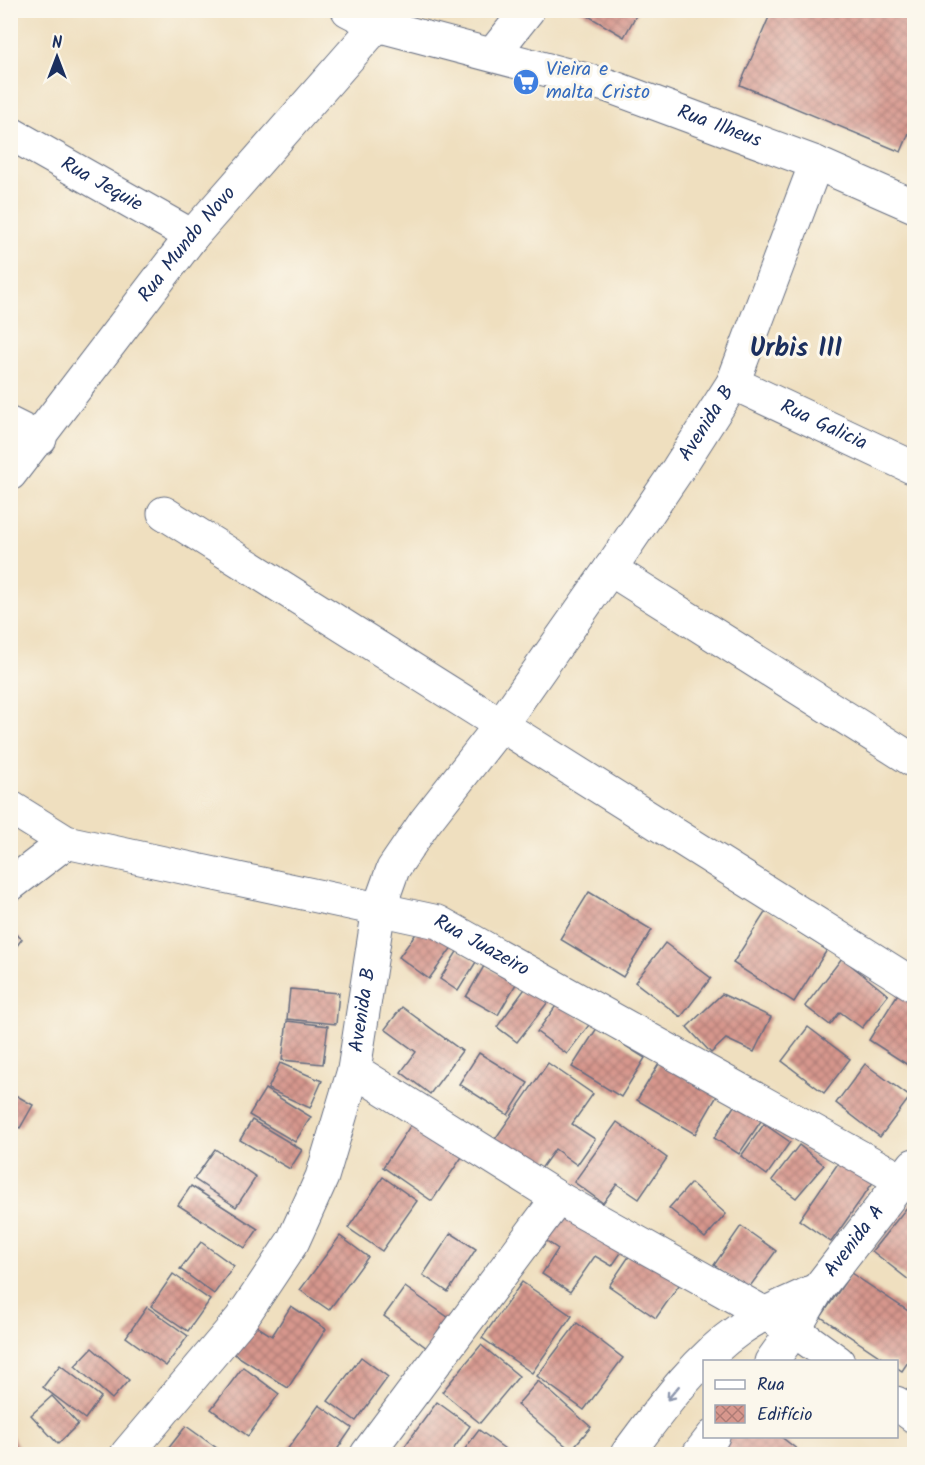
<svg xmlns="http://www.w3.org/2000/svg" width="925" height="1465" viewBox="0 0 925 1465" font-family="Kalam,sans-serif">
<defs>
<pattern id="building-cross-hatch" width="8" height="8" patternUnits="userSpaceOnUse" patternTransform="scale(1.5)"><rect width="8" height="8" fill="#d7978d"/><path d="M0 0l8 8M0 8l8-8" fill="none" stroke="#ae7c76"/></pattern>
</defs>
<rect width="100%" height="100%" fill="#fbf7ec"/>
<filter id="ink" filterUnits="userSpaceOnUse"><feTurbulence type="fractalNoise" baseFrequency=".0167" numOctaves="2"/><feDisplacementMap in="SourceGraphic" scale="12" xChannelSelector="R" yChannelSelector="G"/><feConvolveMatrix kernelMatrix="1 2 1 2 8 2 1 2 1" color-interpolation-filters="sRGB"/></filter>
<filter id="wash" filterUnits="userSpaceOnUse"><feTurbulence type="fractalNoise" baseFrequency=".008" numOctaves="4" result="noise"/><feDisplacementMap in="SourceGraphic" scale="24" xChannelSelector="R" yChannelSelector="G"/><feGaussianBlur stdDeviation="1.35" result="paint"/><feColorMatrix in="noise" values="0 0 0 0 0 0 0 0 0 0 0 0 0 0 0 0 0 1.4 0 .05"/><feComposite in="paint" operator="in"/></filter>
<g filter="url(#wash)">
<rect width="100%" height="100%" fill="#efdfbf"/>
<g id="blocks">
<g fill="url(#building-cross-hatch)">
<path d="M578,10h61l-15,27z"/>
<path d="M772,10h142v111l-13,31 -161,-67z"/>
<path d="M589,892l63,38 -29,47 -63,-38z"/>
<path d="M766,911l61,39 -33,52 -61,-39z"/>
<path d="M423,924l30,22 -24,33 -30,-22z"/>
<path d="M10,930l12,9 -12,16z"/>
<path d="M665,943l46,35 -30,39 -46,-35z"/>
<path d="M458,950l18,12 -18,29 -18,-12z"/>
<path d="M842,958l46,37 -26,33 -22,-16 -10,13 -25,-19z"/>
<path d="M484,966l32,18 -18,31 -32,-18z"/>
<path d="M527,986l21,16 -31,40 -20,-15z"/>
<path d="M290,989l49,4 -3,31 -49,-5z"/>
<path d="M899,992l15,10v67l-45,-29z"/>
<path d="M722,994l49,23 -17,35 -28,-13 -15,14 -24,-26z"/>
<path d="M558,1003l31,22 -22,29 -30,-22z"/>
<path d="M402,1007l60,44 -32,43 -29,-22 15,-20 -31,-23z"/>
<path d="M287,1021l41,5 -5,38 -41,-4z"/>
<path d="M808,1027l42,32 -26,34 -42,-32z"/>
<path d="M597,1028l48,30 -24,39 -49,-30z"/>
<path d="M479,1053l49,30 -20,32 -49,-31z"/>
<path d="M660,1062l57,34 -22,38 -58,-34z"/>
<path d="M280,1063l42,18 -12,27 -42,-19z"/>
<path d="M548,1063l45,31 -21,30 23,15 -18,26 -22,-16 -17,24 -45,-31z"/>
<path d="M865,1064l45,33 -30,40 -44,-34z"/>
<path d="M265,1089l46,28 -16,25 -46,-27z"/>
<path d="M10,1092l23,13 -13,23 -10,-5z"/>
<path d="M739,1098l26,17 -26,39 -25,-16z"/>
<path d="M252,1120l50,30 -12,19 -50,-29z"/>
<path d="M617,1122l50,36 -28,41 -22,-15 -14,19 -29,-21z"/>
<path d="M412,1123l50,34 -30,44 -49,-34z"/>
<path d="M764,1124l26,18 -23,33 -26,-19z"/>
<path d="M799,1145l25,20 -28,33 -24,-18z"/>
<path d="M215,1149l41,28 -20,30 -42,-28z"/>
<path d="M841,1159l33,22 -43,61 -32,-22z"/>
<path d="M383,1177l34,24 -35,50 -34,-23z"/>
<path d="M691,1183l35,31 -21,24 -36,-30z"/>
<path d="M191,1186l67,43 -13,19 -67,-43z"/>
<path d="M912,1201l2,2v81l-42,-33z"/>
<path d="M563,1203l64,41 -15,22 -17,-10 -25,36 -28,-18 16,-25 -17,-12z"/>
<path d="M741,1226l35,25 -28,38 -34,-24z"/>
<path d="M451,1233l25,16 -28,43 -25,-17z"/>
<path d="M340,1236l28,21 -39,53 -29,-20z"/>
<path d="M201,1242l33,24 -20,28 -34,-25z"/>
<path d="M636,1246l48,32 -28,40 -47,-32z"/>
<path d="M851,1273l63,42v38l-12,18 -6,-4v-5h-8l-67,-45z"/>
<path d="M173,1274l37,26 -22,31 -37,-25z"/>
<path d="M522,1282l50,34 -40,57 -50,-35z"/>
<path d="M405,1287l44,31 -22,30 -43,-32z"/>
<path d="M291,1306l35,23 -38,59 -60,-38 19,-30 25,16z"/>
<path d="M147,1307l41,29 -22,30 -40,-29z"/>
<path d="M577,1323l46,35 -39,52 -47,-34z"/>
<path d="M481,1345l38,31 -39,47 -38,-31z"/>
<path d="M92,1348l37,32 -17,19 -37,-33z"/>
<path d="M361,1357l27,20 -32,44 -28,-20z"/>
<path d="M60,1365l41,32 -16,22 -42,-32z"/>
<path d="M243,1367l36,27 -31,42 -37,-27z"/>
<path d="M538,1381l53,46 -20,23 -54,-45z"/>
<path d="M52,1396l26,28 -20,20 -27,-29z"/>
<path d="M437,1402l33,24 -20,28h-51z"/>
<path d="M319,1405l33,23 -18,26h-50z"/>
<path d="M186,1426l32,23 -4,5h-50z"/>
<path d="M479,1430l33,24h-51z"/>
<path d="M10,1431l12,23h-12z"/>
<path d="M729,1436h51l23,18h-89z"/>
</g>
</g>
</g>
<g filter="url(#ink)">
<use href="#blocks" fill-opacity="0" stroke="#656d80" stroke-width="1.5"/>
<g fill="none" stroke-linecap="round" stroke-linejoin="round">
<defs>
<g id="minor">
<path id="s1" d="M348,10l29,15 232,61 207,77 98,43"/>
<path d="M493,54l35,-44"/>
<path id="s2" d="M10,133l182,103"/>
<path id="s3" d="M733,383l181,85"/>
<path d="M10,424l30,15"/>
<path id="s4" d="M10,474l182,-238 185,-211"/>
<path d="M164,513l750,472"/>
<path d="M610,569l304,192"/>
<path id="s5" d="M10,807l56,35 372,80 476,265"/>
<path d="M10,885l56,-43"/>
<path d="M354,1070l204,128 236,132 44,32"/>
<path id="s6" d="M771,1362l23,-32 24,-41 96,-124"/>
<path d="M896,1403l18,13"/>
<path id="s7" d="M127,1454l114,-135 52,-78 29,-64 32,-107 25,-162 14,-39 32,-47 75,-96 110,-157 68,-100 55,-86 83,-220"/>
<path d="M367,1454l191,-256"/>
<path d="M627,1454c33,-44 67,-93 113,-125 23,-17 52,-27 78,-40"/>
<path d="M699,1454l14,-18"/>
</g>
</defs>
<use href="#minor" stroke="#656d80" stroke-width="35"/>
<use href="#minor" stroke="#fff" stroke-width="33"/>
</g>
<defs><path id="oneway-shaft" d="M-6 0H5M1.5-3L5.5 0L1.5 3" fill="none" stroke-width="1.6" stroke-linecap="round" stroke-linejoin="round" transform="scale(1.5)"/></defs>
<use stroke="#8d97ae" href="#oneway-shaft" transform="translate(673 1393) rotate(130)"/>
</g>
<defs>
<symbol id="supermarket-disc" viewBox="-11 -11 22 22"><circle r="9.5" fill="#3f7fe0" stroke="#fbf7ec"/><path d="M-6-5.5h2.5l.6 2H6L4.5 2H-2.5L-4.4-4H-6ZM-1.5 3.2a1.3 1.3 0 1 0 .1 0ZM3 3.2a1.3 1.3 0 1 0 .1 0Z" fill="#fff"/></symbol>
</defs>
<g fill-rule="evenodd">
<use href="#supermarket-disc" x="511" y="67" width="30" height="30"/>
</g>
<g text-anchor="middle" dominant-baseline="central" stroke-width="6" stroke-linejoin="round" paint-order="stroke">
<g font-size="20" fill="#366cbe" stroke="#fbf7ec" text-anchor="start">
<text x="546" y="70">Vieira e<tspan x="546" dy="23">malta Cristo</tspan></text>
</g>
<g font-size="20" fill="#1b2f5e" stroke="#fbf7ec">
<text stroke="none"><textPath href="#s1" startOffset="390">Rua Ilheus</textPath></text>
<text stroke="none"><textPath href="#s2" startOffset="105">Rua Jequie</textPath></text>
<text stroke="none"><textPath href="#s4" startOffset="290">Rua Mundo Novo</textPath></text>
<text stroke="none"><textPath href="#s7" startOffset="1203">Avenida B</textPath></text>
<text stroke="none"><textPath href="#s3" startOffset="100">Rua Galicia</textPath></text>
<text stroke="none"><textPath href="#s5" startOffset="496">Rua Juazeiro</textPath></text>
<text stroke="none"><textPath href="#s7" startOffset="513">Avenida B</textPath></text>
<text stroke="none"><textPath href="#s6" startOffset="147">Avenida A</textPath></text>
</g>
<g font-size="26" font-weight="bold" fill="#1b2f5e" stroke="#fbf7ec">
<text x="796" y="349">Urbis III</text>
</g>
</g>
<rect width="925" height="1465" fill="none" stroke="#fbf7ec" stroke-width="36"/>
<rect x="703" y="1360" width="195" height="78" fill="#fbf7ec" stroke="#a1a7b3" stroke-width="1.5"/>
<rect x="715" y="1380" width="30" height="9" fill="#ffffff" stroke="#a1a7b3" stroke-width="1.5"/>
<text x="757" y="1390" font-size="18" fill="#1b2f5e">Rua</text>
<rect x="715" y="1405" width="30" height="18" fill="url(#building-cross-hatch)" stroke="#a1a7b3" stroke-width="1.5"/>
<text x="757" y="1420" font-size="18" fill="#1b2f5e">Edifício</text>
<g transform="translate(57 57)" stroke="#fbf7ec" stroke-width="4.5" paint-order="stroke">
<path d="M0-4.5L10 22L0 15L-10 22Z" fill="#1b2f5e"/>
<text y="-9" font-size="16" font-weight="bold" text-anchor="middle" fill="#1b2f5e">N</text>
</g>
</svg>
